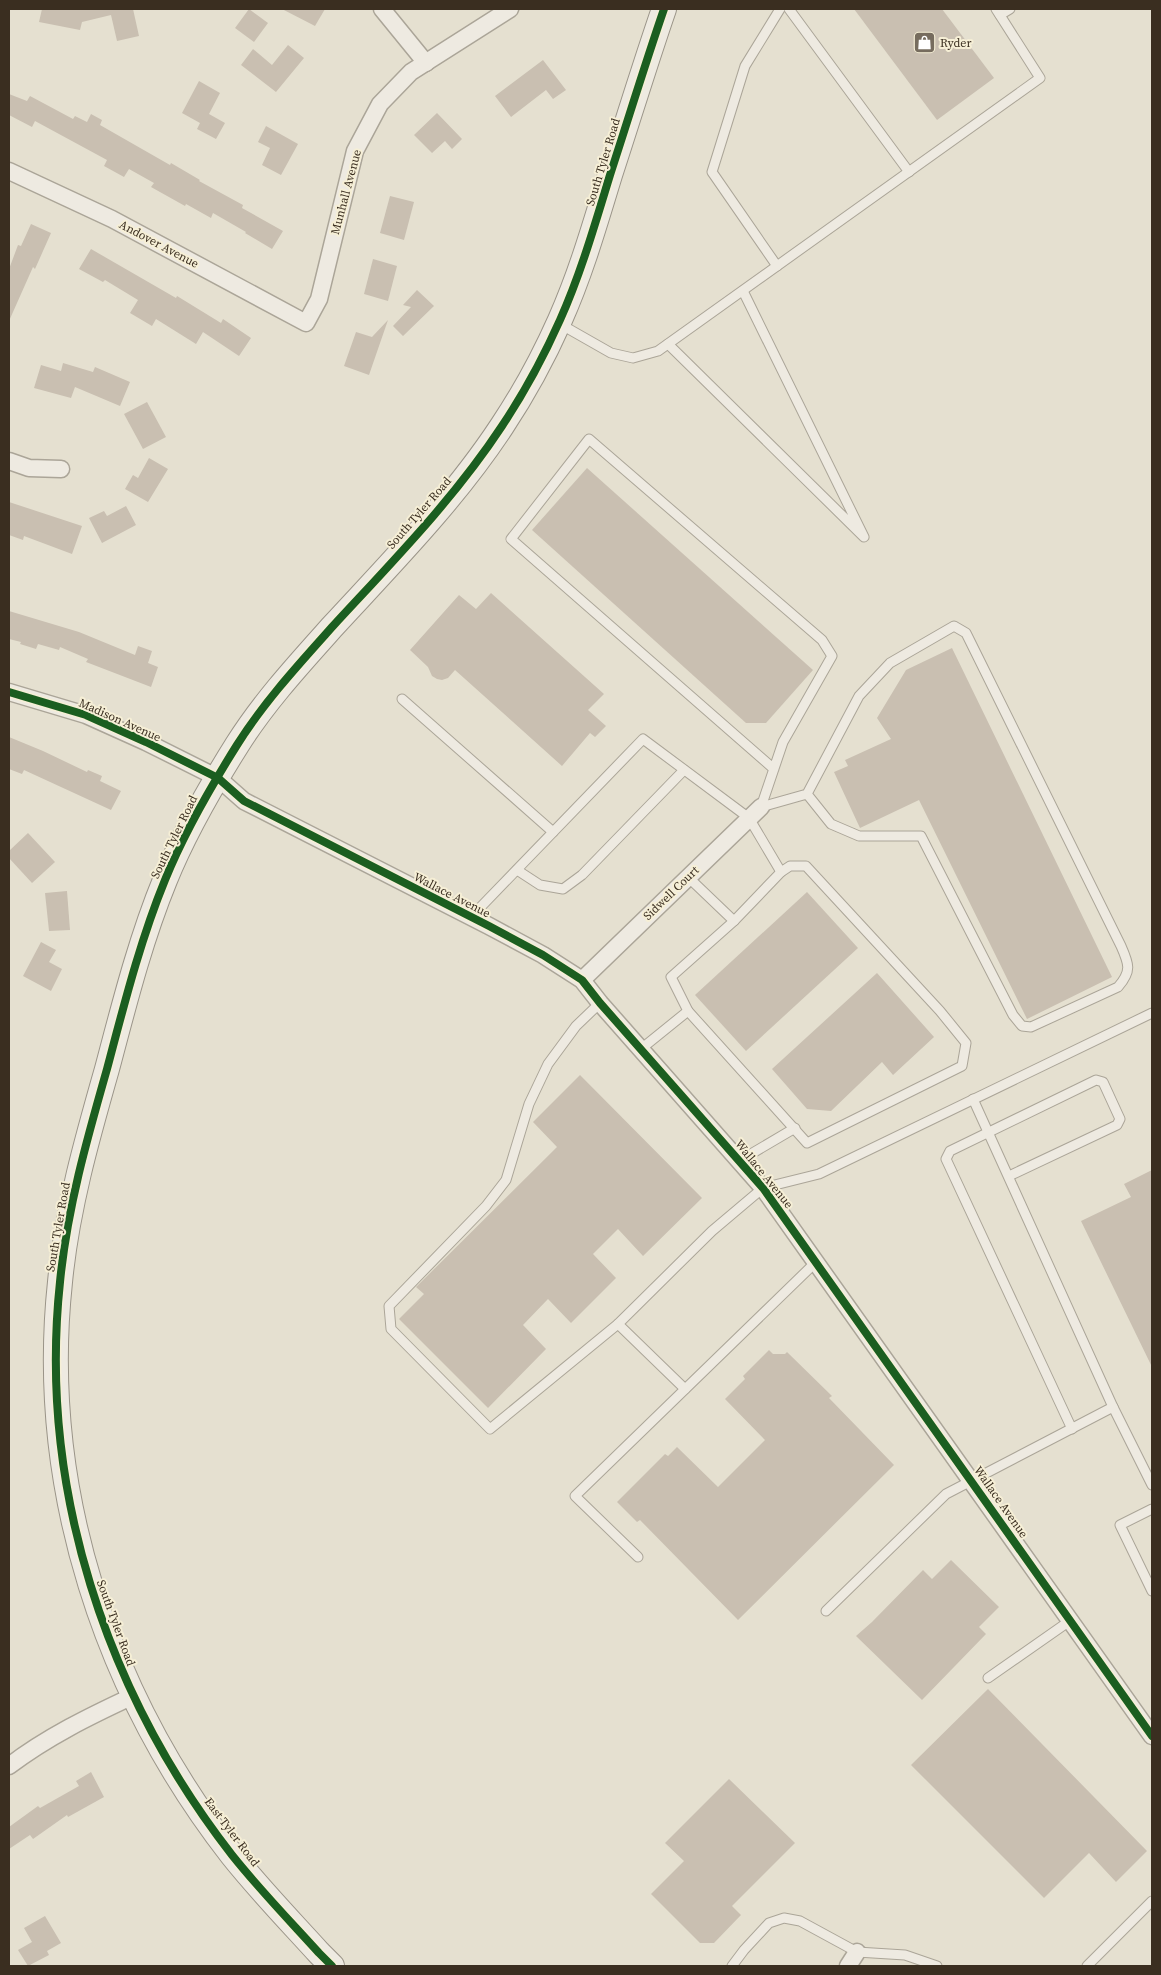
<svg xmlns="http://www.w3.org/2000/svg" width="1161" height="1975" viewBox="0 0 1161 1975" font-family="'Source Serif 4',serif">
<rect width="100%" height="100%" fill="#e5e0d0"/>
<g fill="#c9bfb1">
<path d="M42,9h91l6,27 -22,5 -6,-26 -29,7 -2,8 -41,-8z"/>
<path d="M249,9l19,14 -14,19 -19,-14z"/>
<path d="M282,9h43l-10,17z"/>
<path d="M854,9h88l52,69 -57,42z"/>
<path d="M288,45l16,13 -28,34 -35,-27 12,-16 19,16z"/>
<path d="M543,60l23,30 -13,9 -7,-9 -35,27 -16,-21z"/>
<path d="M199,81l21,12 -11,21 16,9 -9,16 -19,-10 3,-6 -18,-10z"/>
<path d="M9,94l18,7 3,-5 43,23 2,-3 12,6 4,-8 11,6 -2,5 70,40 1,-2 29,17 -1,1 44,24 -1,3 41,23 -11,18 -27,-16 1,-1 -33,-19 -2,5 -25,-14 -1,2 -34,-19 3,-4 -25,-14 -5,8 -20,-11 3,-6 -72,-39 -3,6 -23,-12z"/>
<path d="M437,113l25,26 -10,10 -7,-8 -13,12 -18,-18z"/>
<path d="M266,126l32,18 -17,31 -19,-10 8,-17 -12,-6z"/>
<path d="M390,196l24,6 -10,38 -24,-7z"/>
<path d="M31,224l20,9 -16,36 -2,-2 -24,54v-52l9,-24 3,1z"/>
<path d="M91,249l85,49 1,-2 44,27 2,-4 28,19 -12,18 -36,-24 -7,12 -40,-25 -4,7 -22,-13 8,-13 -33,-20 -2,2 -24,-13z"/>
<path d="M373,259l24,7 -9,35 -24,-7z"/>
<path d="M417,290l17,16 -31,30 -10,-10 18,-19 -8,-2z"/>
<path d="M388,320l-19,55 -25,-9 12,-34 16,5z"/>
<path d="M63,363l30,9 2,-5 35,15 -10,24 -45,-19 -4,11 -37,-10 7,-23 20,6z"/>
<path d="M147,402l19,35 -23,12 -19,-35z"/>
<path d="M149,458l19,11 -20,33 -23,-13 8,-14 5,3z"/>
<path d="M587,468l226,202 -47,53h-20l-214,-193z"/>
<path d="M9,502l73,24 -10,28 -48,-18 -1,4 -14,-5z"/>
<path d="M126,506l10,19 -34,18 -13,-25 15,-7 3,5z"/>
<path d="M491,593l113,101 -16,16 18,16 -11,11 -5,-4 -28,33 -107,-96 -7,8 -6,2 -5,-1 -5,-3 -4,-9 -18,-17 49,-55 17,14z"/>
<path d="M9,611l70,21 56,23 3,-9 14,5 -4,12 10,4 -7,20 -65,-25 2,-3 -28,-12 -1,3 -21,-6 -2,5 -16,-5 1,-2 -12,-3z"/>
<path d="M952,648l160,329 -85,42 -108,-219 -59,28 -26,-56 14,-6 -3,-6 46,-21 -14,-21 29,-48z"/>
<path d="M9,737l34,14 44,21 1,-2 14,6 -2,5 21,10 -10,19 -87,-40 -2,4 -13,-5z"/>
<path d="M28,833l27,29 -23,21 -23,-25v-7z"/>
<path d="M67,891l3,39 -21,1 -4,-38z"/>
<path d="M807,892l51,56 -112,103 -51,-56z"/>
<path d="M41,942l15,8 -7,12 13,7 -11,22 -28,-15z"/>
<path d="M877,973l57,64 -41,38 -11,-13 -51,49 -24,-2 -35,-40z"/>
<path d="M580,1075l122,123 -59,58 -25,-27 -25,25 23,24 -45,45 -23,-24 -25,26 23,24 -58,59 -89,-89 25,-25 -8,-7 141,-140 -24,-25z"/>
<path d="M1152,1170v197l-71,-146 50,-24 -7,-13z"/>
<path d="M769,1350l4,4h12l2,-2 45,44 -3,2 65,67 -156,155 -98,-100 -3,2 -20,-20 48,-48 3,2 9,-9 41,40 47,-47 -40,-41 20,-20 -2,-3z"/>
<path d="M951,1560l48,47 -20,20 7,7 -64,66 -66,-64 16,-14 51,-52 9,9z"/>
<path d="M988,1689l159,162 -31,31 -27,-29 -45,45 -133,-133z"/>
<path d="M91,1772l13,25 -36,20 -1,-2 -34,24 -3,-4 -21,14v-22l29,-21 2,2 39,-22 -3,-5z"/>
<path d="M729,1779l66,64 -63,63 9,9 -27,28h-14l-49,-49 33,-33 -19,-18z"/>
<path d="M45,1916l16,27 -14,8 2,4 -21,11 -10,-16 14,-8 -8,-14z"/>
</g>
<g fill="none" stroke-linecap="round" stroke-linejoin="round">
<defs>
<g id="lane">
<path d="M789,9l120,163"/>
<path d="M1000,15l10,-6"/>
<path d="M777,266l-65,-94 33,-106 35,-57"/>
<path d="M560,324l51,29 22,5 25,-7 382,-273 -44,-69"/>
<path d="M668,344l196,193 -121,-246"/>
<path d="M402,699l151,133"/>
<path d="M761,807l46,-13 52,-98 31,-33 64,-37 12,7 155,313c8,18 11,25 -3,41l-87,40 -9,-1 -9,-11 -92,-179h-62l-28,-12 -24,-30"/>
<path d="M761,807l22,-65 49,-86 -10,-16 -233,-201 -78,100 263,230"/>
<path d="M790,866h16l134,145 26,32 -4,23 -155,77 -119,-132 -17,-34 63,-56 47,-49z"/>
<path d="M517,870l23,15 23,4 19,-14 102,-105"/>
<path d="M688,877l46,44"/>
<path d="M471,917l172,-178 106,79 32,54"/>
<path d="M600,1003l-24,23 -28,38 -19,40 -23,76 -20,26 -97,100 2,23 99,100 128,-105"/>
<path d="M641,1049l47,-38"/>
<path d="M739,1161l56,-33"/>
<path d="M1009,1176l108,-51 3,-6 -17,-37 -7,-2 -146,71 -4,8 126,270"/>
<path d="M685,1389l-67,-65 94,-93 51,-43 56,-14 333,-161"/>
<path d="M1113,1407l39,78"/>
<path d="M1152,1509l-32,16 32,66"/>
<path d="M638,1557l-63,-61 242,-235"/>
<path d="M826,1611l120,-117 167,-87 -140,-308"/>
<path d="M988,1678l83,-58"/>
<path d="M732,1966l12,-16 25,-27 15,-5 16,3 57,31 48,3 32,11"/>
<path d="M1087,1966l65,-65"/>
</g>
<g id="street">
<path d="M382,9l44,54"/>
<path d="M9,171l103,48 194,104 13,-24 36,-148 25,-47 31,-32 99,-63"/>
<path d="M9,461l20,7 32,1"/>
<path d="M9,692l77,23 60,27 72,36 26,23 245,125 54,29 39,25 18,23 163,185 389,548"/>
<path d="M582,980l179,-173"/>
<path d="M9,1766c38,-29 81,-50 124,-70"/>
<path d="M848,1966l9,-14"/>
</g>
<path id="secondary" d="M332,1966l-13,-13c-29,-32 -60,-64 -87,-98 -126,-162 -194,-367 -172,-573 7,-73 27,-143 47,-213 17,-64 33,-128 58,-189 19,-47 45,-92 72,-135 27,-43 62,-81 96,-119 59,-64 121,-127 169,-200 22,-33 42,-70 58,-106 21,-47 35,-96 50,-145 18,-55 35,-111 54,-166"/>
</defs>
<use href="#lane" stroke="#aba598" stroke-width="11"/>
<use href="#street" stroke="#aba598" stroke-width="19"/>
<use href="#secondary" stroke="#9a9488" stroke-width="26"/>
<use href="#lane" stroke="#eeeae1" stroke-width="9"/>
<use href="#street" stroke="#eeeae1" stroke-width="16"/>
<use href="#secondary" stroke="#eeeae1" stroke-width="24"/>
<defs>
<g id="cycleway">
<path d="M9,692l77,23 60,27 72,36 26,23 245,125 54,29 39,25 18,23 163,185 389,548"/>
<path d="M332,1966l-13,-13c-29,-32 -60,-64 -87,-98 -126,-162 -194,-367 -172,-573 7,-73 27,-143 47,-213 17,-64 33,-128 58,-189 19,-47 45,-92 72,-135 27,-43 62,-81 96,-119 59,-64 121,-127 169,-200 22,-33 42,-70 58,-106 21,-47 35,-96 50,-145 18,-55 35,-111 54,-166"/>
</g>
</defs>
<use href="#cycleway" stroke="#f6efd6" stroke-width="11"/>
<use href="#cycleway" stroke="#1b5e20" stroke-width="8"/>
</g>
<defs>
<symbol id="shop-square" viewBox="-11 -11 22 22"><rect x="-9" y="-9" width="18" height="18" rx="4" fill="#766c5e" stroke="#f6efd6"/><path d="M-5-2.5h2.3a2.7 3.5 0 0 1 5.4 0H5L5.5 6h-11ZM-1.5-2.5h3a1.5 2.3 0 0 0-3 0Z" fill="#fff"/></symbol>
</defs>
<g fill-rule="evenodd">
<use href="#shop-square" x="912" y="30" width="25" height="25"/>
</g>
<g text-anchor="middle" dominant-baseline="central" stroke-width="4" stroke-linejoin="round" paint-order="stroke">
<g font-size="12" fill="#3a2e20" stroke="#f6efd6" text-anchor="start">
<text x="940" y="43">Ryder</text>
</g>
<g font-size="12" fill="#3a2e20" stroke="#f6efd6">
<text transform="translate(603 162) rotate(-73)">South Tyler Road</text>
<text transform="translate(346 192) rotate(-75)">Munhall Avenue</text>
<text transform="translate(159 244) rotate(28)">Andover Avenue</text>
<text transform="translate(419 513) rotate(-49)">South Tyler Road</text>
<text transform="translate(120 720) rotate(24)">Madison Avenue</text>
<text transform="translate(174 837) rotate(-64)">South Tyler Road</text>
<text transform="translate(671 893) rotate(-44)">Sidwell Court</text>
<text transform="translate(452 895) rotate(27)">Wallace Avenue</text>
<text transform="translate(764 1174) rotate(51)">Wallace Avenue</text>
<text transform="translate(58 1227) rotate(-80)">South Tyler Road</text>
<text transform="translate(1001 1502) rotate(55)">Wallace Avenue</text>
<text transform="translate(116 1623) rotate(70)">South Tyler Road</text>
<text transform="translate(232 1832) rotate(53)">East Tyler Road</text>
</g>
</g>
<rect width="1161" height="1975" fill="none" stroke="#3a2e20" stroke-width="20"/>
</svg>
